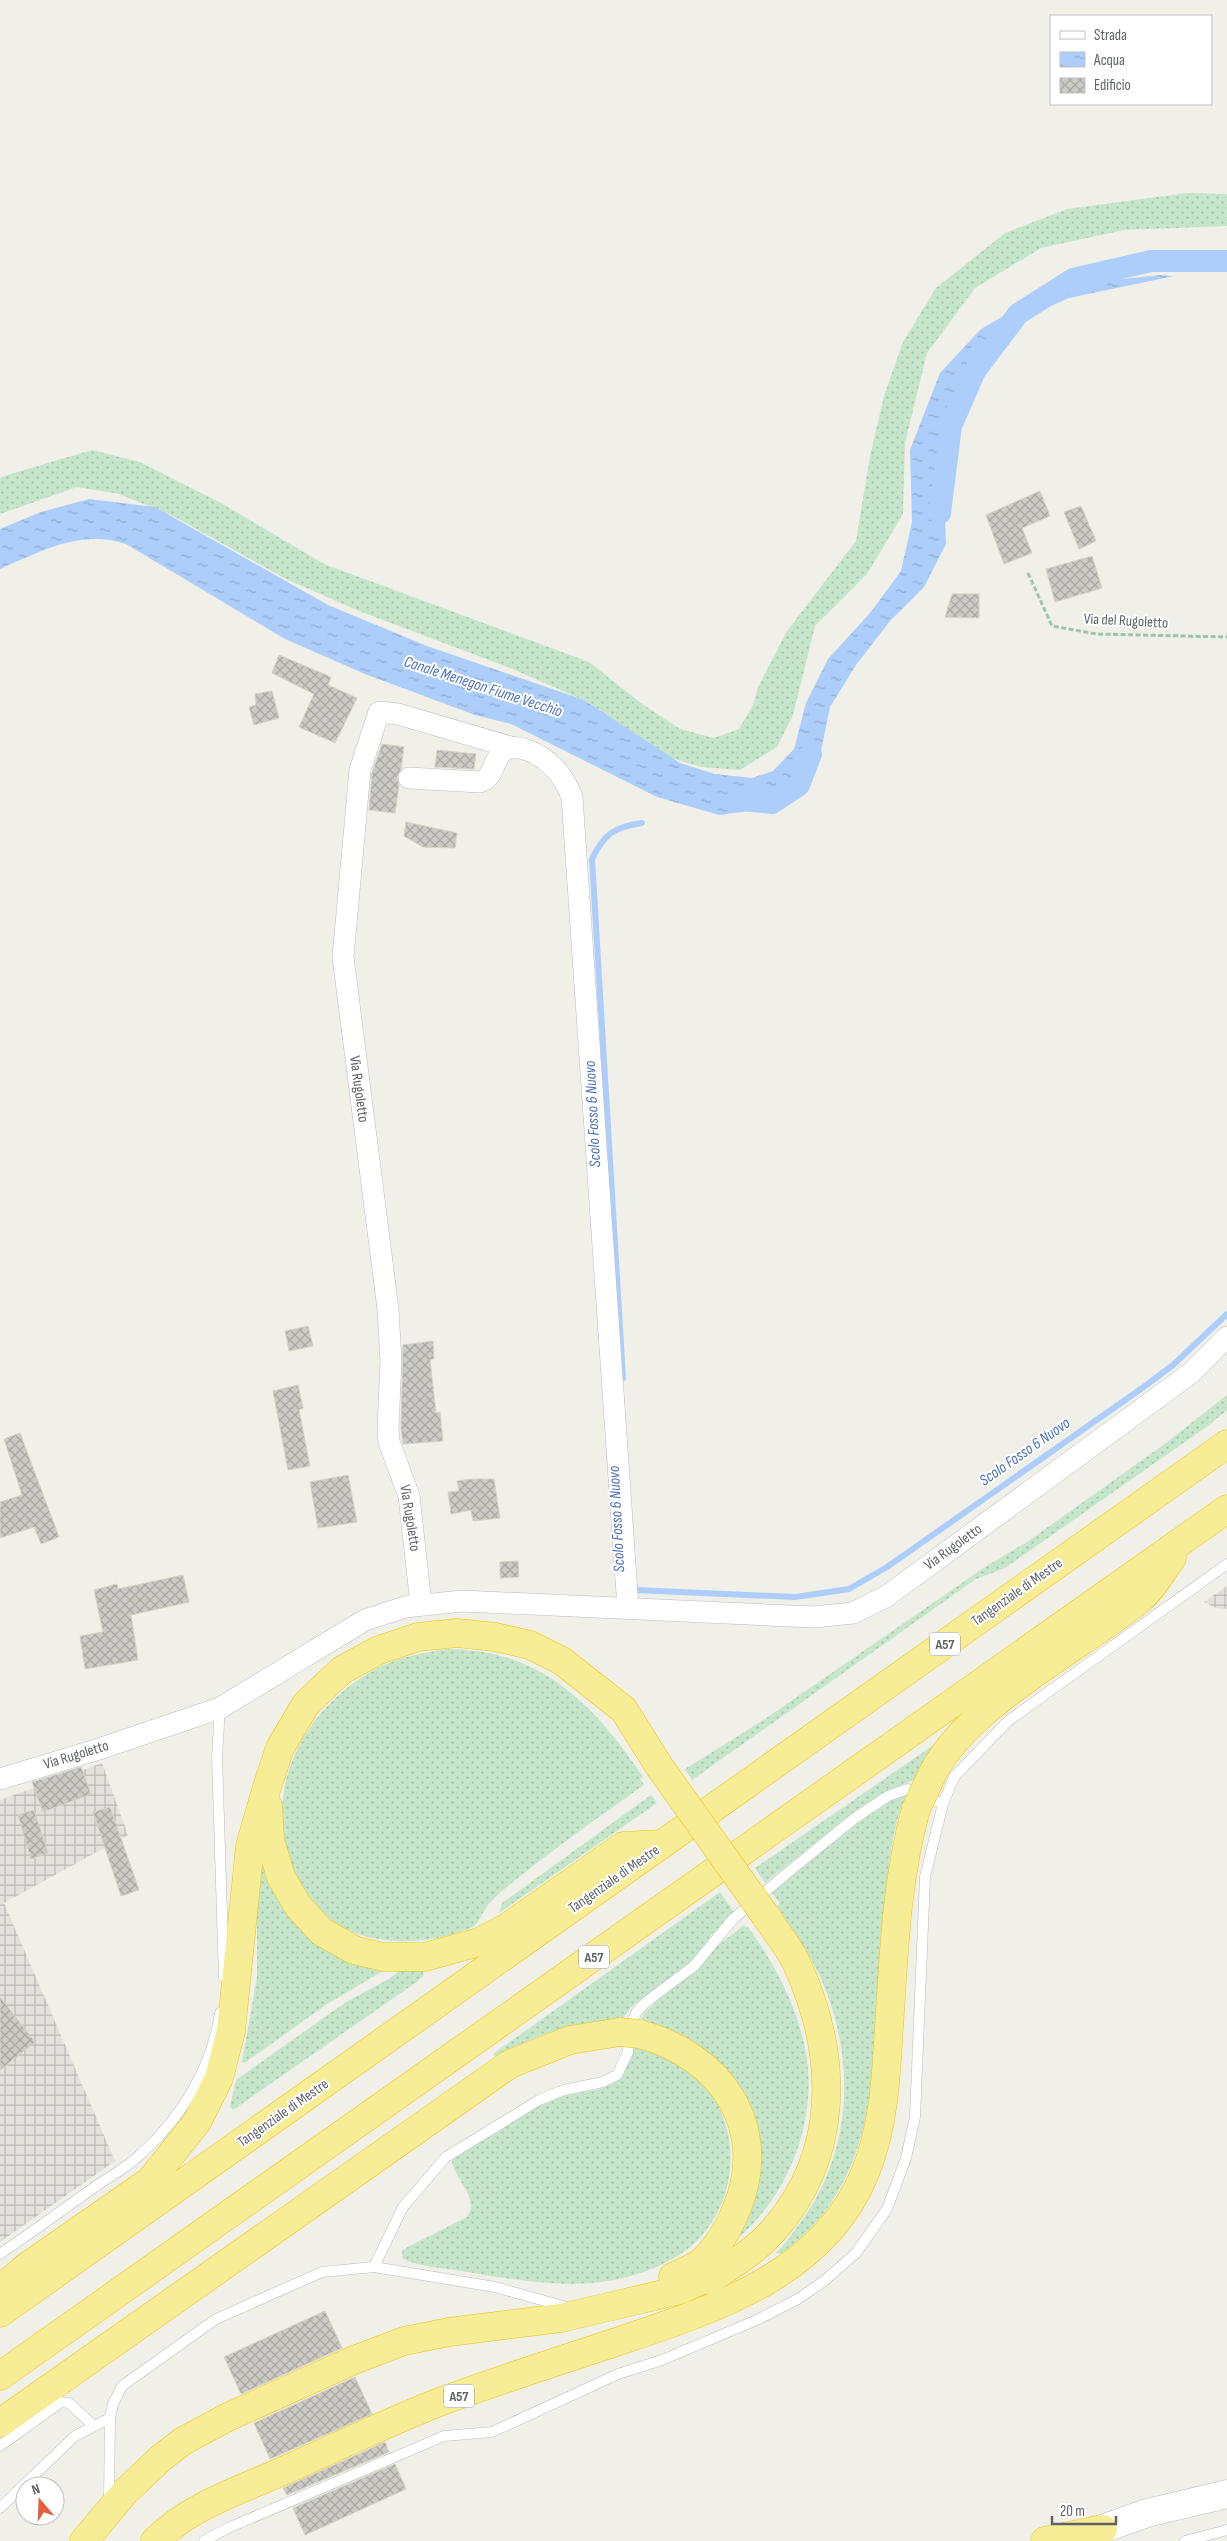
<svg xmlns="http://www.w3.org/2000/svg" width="1227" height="2541" viewBox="0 0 1227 2541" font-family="'Sofia Sans Condensed',sans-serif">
<defs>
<pattern id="industrial-grid" width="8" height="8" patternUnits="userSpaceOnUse" patternTransform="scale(1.25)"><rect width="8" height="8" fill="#e2e1dc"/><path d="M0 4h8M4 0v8" fill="none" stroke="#babab6"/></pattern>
<pattern id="grass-dots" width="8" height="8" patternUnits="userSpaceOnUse" patternTransform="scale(1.25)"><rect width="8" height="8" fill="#c6e6cb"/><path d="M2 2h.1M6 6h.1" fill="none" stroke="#a4bea9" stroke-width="1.8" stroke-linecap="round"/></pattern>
<pattern id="water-ripples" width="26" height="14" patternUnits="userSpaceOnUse" patternTransform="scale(1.25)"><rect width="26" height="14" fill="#adcefb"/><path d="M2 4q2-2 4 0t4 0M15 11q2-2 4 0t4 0" fill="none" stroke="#90abcf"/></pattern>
<pattern id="building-cross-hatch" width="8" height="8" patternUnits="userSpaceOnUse" patternTransform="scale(1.25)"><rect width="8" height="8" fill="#cccac4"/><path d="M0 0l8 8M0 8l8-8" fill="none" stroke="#a9a7a3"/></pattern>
</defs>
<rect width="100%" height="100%" fill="#f0f0e8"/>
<g fill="url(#industrial-grid)">
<path d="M1227,1586v23l-11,-1 -12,-6z"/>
<path d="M102,1763l26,72 -124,68 111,258 -115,81v-442z"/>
</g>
<g fill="url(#grass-dots)">
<path d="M1187,193l40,1v32l-103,4 -83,18 -66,40 -48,65 -22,90 -2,71 -36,60 -52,52 -22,89 -16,32 -37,23 -39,-3 -33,-10 -33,-15 -45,-39 -75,-33 -156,-59 -73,-32 -111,-62 -56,-23 -42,-7 -77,27v-36l4,-2 88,-26 48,12 81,41 103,61 265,98 52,41 39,26 34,9 25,-9 14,-24 5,-18 29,-56 69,-90 14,-85 14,-60 19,-54 33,-54 69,-55 62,-24z"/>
<path d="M1227,1395v15l-18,15 -204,143 -29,11 -284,201 -7,-11 80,-50 220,-152 42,-25 139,-99z"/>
<path d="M447,1649c93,0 147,55 196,128l-3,2 4,6c-44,31 -89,63 -131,97 -9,7 -21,17 -27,26 -6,8 -6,16 -16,20 -43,18 -104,20 -141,-10 -10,-9 -17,-19 -25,-29 -8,-11 -16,-22 -20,-36 -2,-7 -1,-15 -2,-23 -5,-68 34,-128 92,-160 23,-13 48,-17 73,-21z"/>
<path d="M935,1744l-21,36 -25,10 -34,21 -90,72 -10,-15z"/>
<path d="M903,1794h4c-13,28 -17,58 -20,88 -16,124 12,292 -107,372l-4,-1c8,-8 15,-18 22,-27 50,-66 58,-150 31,-227 -11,-34 -33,-64 -52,-93l3,-3 -8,-10c41,-36 81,-77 131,-99z"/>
<path d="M651,1795l6,8 -158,110 3,-10z"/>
<path d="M257,1861l7,1 23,43 134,63 3,7 -6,6 -185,129 -3,-4 6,-26 110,-78 43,-23 9,-7v-2l-8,-3 -63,37 -81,58h-4l15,-85z"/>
<path d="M720,1892l14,20 -22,22 -12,20 -69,53 -10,14c-49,0 -83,13 -125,36l-3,-3z"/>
<path d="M744,1925l2,3 2,-1c24,33 45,71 55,112 19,73 -12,158 -72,205l19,-114 -110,-109 5,-9 28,-26 30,-22 14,-18z"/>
<path d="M632,2038c25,10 59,29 75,50 41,52 27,135 -31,169 -70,40 -139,27 -214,14 -19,-3 -42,-4 -59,-12l-1,-9 65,-33c14,-19 -14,-39 -15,-57 27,-23 71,-50 104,-62 17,-6 46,-6 59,-16 15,-10 15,-28 17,-44z"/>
</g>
<path fill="url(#water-ripples)" d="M1161,275l13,1 -105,22 -46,20 -27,21 -26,34 -19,49 -8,40 3,82 -22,43 -34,34 -34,44 -26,42 -9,44 -27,40 -38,19 -37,5 -62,-18 -146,-73 -36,-9 -110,-41 -80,-35 -159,-95c-44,-15 -85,7 -126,25v-40l41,-17 48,-13 66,8 173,98 99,41 157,54 96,63 35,11 37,4 21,-7 21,-22 12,-46 22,-44 42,-46 31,-42 11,-49 -2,-72 30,-77 41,-44 54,-31 48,-15z"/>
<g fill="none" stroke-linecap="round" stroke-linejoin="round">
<g stroke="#adcefb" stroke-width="6">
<path d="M623,1378l-31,-519c12,-25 22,-32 50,-36"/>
<path d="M635,1586v4l160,7 54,-8 38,-22 258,-181 28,-21 54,-51"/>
</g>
<g stroke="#adcefb" stroke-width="22">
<path d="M940,513l11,-87 24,-55 43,-57 55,-35 78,-18h76"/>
<path d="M740,800l32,3 27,-18 12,-31"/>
</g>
</g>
<g fill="url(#building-cross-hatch)" stroke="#d5d2c6">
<path d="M1040,491l10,25 -28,12 10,25 -28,11 -18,-49z"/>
<path d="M1081,506l15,35 -17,8 -15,-37z"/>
<path d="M1092,556l10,32 -47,14 -9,-33z"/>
<path d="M952,594h27v24l-34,-1z"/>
<path d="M279,655l52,22 -3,8 29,13 -22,45 -36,-16 15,-33 -42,-21z"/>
<path d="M272,691l7,27 -25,7 -5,-18 7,-2 -1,-11z"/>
<path d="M382,744l22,3 -3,22 -4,8 2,8 -4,28 -26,-3 3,-37z"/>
<path d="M437,750l39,4 -2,15 -39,-2z"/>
<path d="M406,822l51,11 -2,15 -32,-1 -19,-11z"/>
<path d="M308,1326l5,20 -24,5 -4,-20z"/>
<path d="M433,1341l1,18 -4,1 6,53 4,-1 3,29 -40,3 -2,-16 2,-83z"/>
<path d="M298,1385l5,23 -4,2 11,56 -22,4 -15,-79z"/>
<path d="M20,1433l39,104 -18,7 -7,-17 -34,11v-36l22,-7 -18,-56z"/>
<path d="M348,1475l9,47 -39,6 -8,-46z"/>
<path d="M472,1479h22l6,39 -27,3 -2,-11 -20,4 -3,-22 11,-1 -2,-10z"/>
<path d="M518,1561l1,16 -19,1v-16z"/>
<path d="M183,1575l6,27 -58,13 7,45 -53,9 -5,-33 23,-4 -9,-42 23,-6 1,5z"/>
<path d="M81,1767l10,27 -48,18 -11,-30z"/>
<path d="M110,1807l29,83 -18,6 -28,-84z"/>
<path d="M34,1810l14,43 -17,6 -13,-44z"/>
<path d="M0,1997l35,45 -35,28z"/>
<path d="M325,2311l17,37 -101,46 -17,-37z"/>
<path d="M355,2377l17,37 -102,45 -16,-36z"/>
<path d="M385,2442l4,10 -102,43 -4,-7z"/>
<path d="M395,2464l11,25 -101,46 -12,-27z"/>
</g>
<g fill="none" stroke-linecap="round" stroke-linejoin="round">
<defs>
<g id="service">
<path d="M220,1708l-3,49 7,220"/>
<path d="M0,2254c32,-22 64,-45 96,-68 15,-10 33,-20 46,-33 40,-36 70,-86 78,-140"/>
<path d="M374,2267l29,-60 43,-50 93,-57 25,-10 39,-8 14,-7 11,-23 1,-23 8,-18 9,-9 48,-36 39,-47 58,-49 64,-52 33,-22 20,-7 35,15"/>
<path d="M0,2446l61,-44 8,1 25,23"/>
<path d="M109,2502l1,-84 3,-14 9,-18 94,-67 106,-47 52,-5 121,20 75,21"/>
<path d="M0,2508l75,-72 35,-18"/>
<path d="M204,2541l24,-13 216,-92 48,-4 126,-58 44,-14 97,-41 39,-20 26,-18 32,-28 31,-44 19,-51 9,-41 10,-240 18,-73 11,-27 54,-56 219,-157"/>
<path d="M1185,2541l42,-11"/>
</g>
<g id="minor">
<path d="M409,778l71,4c14,-4 13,-21 22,-30 13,-12 39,3 49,13 10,8 16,20 21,32l56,811"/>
<path d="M421,1604l-12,-108 -20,-54 -1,-14 3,-67 -3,-52 -45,-352 17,-187 19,-58 19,2 116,34"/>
<path d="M0,1779l99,-30 121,-41 145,-88 40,-13 57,-6 352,16 39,-4 34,-17 304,-223 36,-36"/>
</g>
<path id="secondary" d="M1080,2537l67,-24 80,-19"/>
<g id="motorway">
<path d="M930,1779c32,-72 147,-129 209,-179 13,-10 23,-29 33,-42"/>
<path d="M268,1806l2,34 11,37 17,29 24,26 32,18 29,7h42l54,-15 27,-14 117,-82 39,-2"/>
<path d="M639,2034c82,21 132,94 97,176 -6,16 -21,42 -36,53 -8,6 -18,9 -27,14"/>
<path d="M709,2280c22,-15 45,-28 63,-48 70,-78 66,-179 24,-270 -8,-16 -21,-32 -31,-47"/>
<path d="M0,2290l25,-22 125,-87 47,-59 22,-44 12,-47 19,-185 17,-59 13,-39 26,-44 36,-34 37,-20 39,-13 39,-4 38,4 35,8 32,16 62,49 35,56"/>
<path d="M0,2313l1227,-869"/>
<path d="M0,2376l1227,-867"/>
<path d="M0,2423l510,-359 60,-24 50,-8"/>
<path d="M84,2541l41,-49 36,-34 22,-17 45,-24 126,-57 50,-19 45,-9 112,-14 60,-14 59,-14 45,-21"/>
<path d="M155,2541c34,-35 86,-51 130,-71 50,-22 101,-47 152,-67 56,-21 113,-39 170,-58 98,-33 215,-66 258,-172 19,-46 21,-96 24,-146 5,-74 7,-146 27,-218"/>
<path d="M1045,2541l58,-12"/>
</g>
</defs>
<use href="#service" stroke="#babcc0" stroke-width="11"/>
<use href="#minor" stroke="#babcc0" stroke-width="22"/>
<use href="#secondary" stroke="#b9bbc0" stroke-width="29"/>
<use href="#motorway" stroke="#edc50b" stroke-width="29"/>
<path stroke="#9ec4ae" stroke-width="3" stroke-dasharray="5 2.5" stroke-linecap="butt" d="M1028,573l24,53 45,8 130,3"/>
<use href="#service" stroke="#fff" stroke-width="10"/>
<use href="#minor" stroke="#fff" stroke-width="21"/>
<use href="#secondary" stroke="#fff" stroke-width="28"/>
<use href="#motorway" stroke="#f8ed97" stroke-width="28"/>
<defs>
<g id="motorway-bridge">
<path d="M659,1766l106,149"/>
<path d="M916,1809l14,-30"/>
<path d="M620,2032l19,2"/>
</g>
</defs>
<use href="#motorway-bridge" stroke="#edc50b" stroke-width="29" stroke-linecap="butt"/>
<use href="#motorway-bridge" stroke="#f8ed97" stroke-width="28"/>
</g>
<g text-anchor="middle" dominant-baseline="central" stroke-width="4" stroke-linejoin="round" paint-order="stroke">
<g fill="#fff" stroke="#8f9195" stroke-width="1">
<rect x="930" y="1632.5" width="30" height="23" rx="4"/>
<rect x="579" y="1945.5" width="30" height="23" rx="4"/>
<rect x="444" y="2384.5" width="30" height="23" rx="4"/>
</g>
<g font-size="14" font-weight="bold" fill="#5f6267">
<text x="945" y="1644">A57</text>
<text x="594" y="1957">A57</text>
<text x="459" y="2396">A57</text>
</g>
<g font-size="15" fill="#5f6267" stroke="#fff">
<text transform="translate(1126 621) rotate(3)">Via del Rugoletto</text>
<text transform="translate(359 1089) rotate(82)">Via Rugoletto</text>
<text transform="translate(410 1518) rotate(81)">Via Rugoletto</text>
<text transform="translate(953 1547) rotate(-36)">Via Rugoletto</text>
<text transform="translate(1017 1592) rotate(-35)">Tangenziale di Mestre</text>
<text transform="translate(76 1755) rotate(-17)">Via Rugoletto</text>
<text transform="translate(614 1879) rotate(-35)">Tangenziale di Mestre</text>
<text transform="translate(283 2113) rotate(-35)">Tangenziale di Mestre</text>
</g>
<g font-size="16" font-style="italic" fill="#4c71b6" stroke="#fff">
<text transform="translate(483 687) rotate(18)">Canale Menegon Fiume Vecchio</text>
<text transform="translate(593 1114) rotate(-93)">Scolo Fosso 6 Nuovo</text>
<text transform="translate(1025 1452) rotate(-35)">Scolo Fosso 6 Nuovo</text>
<text transform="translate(617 1519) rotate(-93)">Scolo Fosso 6 Nuovo</text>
</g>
</g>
<rect x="1050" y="15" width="162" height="90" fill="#ffffff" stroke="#bfc0c2"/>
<rect x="1060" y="31" width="25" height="8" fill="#ffffff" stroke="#bfc0c2"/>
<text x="1094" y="40" font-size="15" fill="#5f6267">Strada</text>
<rect x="1060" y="52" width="25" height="15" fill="url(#water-ripples)" stroke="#bfc0c2"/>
<text x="1094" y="65" font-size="15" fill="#5f6267">Acqua</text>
<rect x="1060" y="78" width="25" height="15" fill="url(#building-cross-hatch)" stroke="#bfc0c2"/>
<text x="1094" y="90" font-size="15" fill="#5f6267">Edificio</text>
<g transform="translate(40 2501) rotate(341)"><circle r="24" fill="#ffffff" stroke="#bfc0c2"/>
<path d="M0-4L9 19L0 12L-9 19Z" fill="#e2603d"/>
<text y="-8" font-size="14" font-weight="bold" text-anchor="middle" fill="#5f6267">N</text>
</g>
<path d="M1052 2516v8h64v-8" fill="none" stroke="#5f6267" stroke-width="2.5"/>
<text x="1060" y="2516" font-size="15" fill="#5f6267" stroke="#ffffff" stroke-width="4" paint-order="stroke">20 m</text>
</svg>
